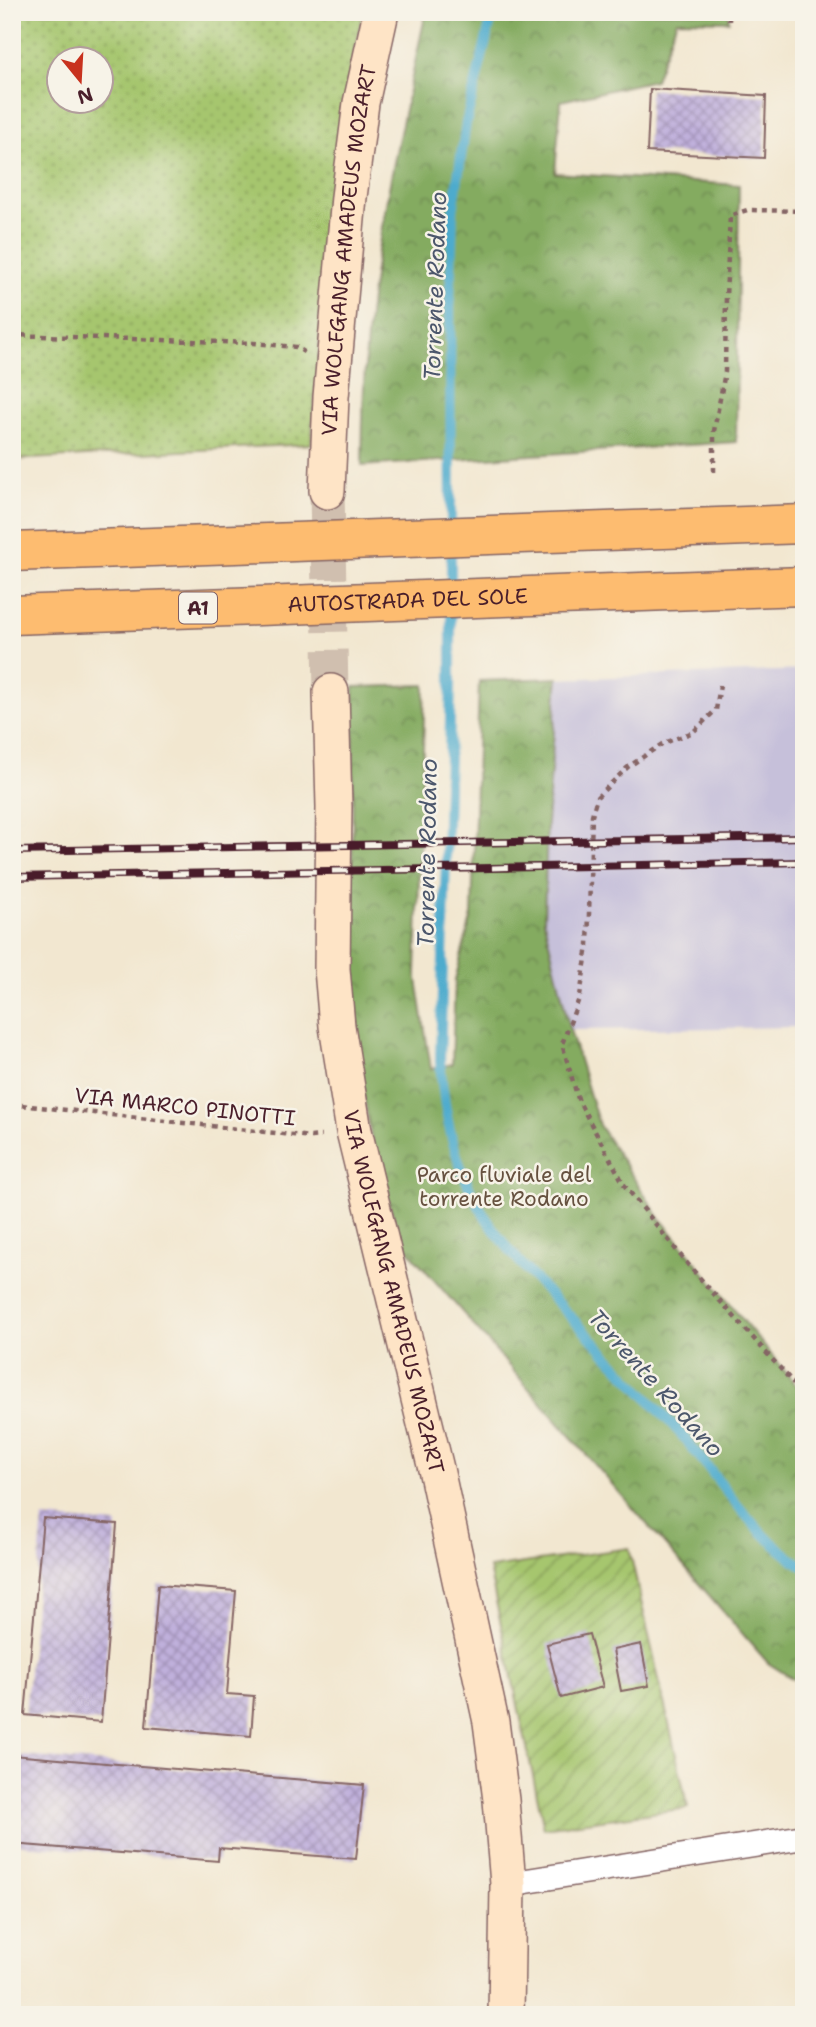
<svg xmlns="http://www.w3.org/2000/svg" width="816" height="2027" viewBox="0 0 816 2027" font-family="'Shantell Sans',sans-serif">
<defs>
<pattern id="grass-dots" width="8" height="8" patternUnits="userSpaceOnUse" patternTransform="scale(1.75)"><rect width="8" height="8" fill="#a6c66e"/><path d="M2 2h.1M6 6h.1" fill="none" stroke="#89a05b" stroke-width="1.8" stroke-linecap="round"/></pattern>
<pattern id="forest-crowns" width="20" height="18" patternUnits="userSpaceOnUse" patternTransform="scale(1.75)"><rect width="20" height="18" fill="#84ab61"/><path d="M2 6a3 3 0 1 1 6 0M12 15a3 3 0 1 1 6 0" fill="none" stroke="#6e8b50"/></pattern>
<pattern id="garden-furrows" width="10" height="10" patternUnits="userSpaceOnUse" patternTransform="scale(1.75)"><rect width="10" height="10" fill="#a6c66e"/><path d="M-1 1l2-2M0 10L10 0M9 11l2-2" fill="none" stroke="#89a05b"/></pattern>
<pattern id="building-cross-hatch" width="8" height="8" patternUnits="userSpaceOnUse" patternTransform="scale(1.75)"><rect width="8" height="8" fill="#c0b0dc"/><path d="M0 0l8 8M0 8l8-8" fill="none" stroke="#9e8fb3"/></pattern>
</defs>
<rect width="100%" height="100%" fill="#f7f3e8"/>
<filter id="ink" filterUnits="userSpaceOnUse"><feTurbulence type="fractalNoise" baseFrequency=".0143" numOctaves="2"/><feDisplacementMap in="SourceGraphic" scale="14" xChannelSelector="R" yChannelSelector="G"/><feConvolveMatrix kernelMatrix="1 2 1 2 8 2 1 2 1" color-interpolation-filters="sRGB"/></filter>
<filter id="wash" filterUnits="userSpaceOnUse"><feTurbulence type="fractalNoise" baseFrequency=".00686" numOctaves="4" result="noise"/><feDisplacementMap in="SourceGraphic" scale="28" xChannelSelector="R" yChannelSelector="G"/><feGaussianBlur stdDeviation="1.57" result="paint"/><feColorMatrix in="noise" values="0 0 0 0 0 0 0 0 0 0 0 0 0 0 0 0 0 1.4 0 .05"/><feComposite in="paint" operator="in"/></filter>
<g filter="url(#wash)">
<rect width="100%" height="100%" fill="#f2e7d0"/>
<path fill="#c6c0da" d="M804,670v357l-234,3 -26,-109 3,-98 11,-144z"/>
<path fill="url(#grass-dots)" stroke="#78724c" stroke-width="2" fill-rule="evenodd" d="M12,12h351c-33,142 -39,288 -52,432l-299,16zM60,60h42v42h-42z"/>
<g fill="url(#forest-crowns)" stroke="#676546" stroke-width="2">
<path d="M426,12h303v9l-52,-1 -22,60 -94,21 -6,72 184,12 -3,257 -374,24c1,-59 2,-117 10,-176 13,-93 34,-186 54,-278z"/>
<path d="M558,678l-11,145 -3,98 26,109 29,95 60,92 145,178v291l-36,-23 -367,-421 -27,-88 -14,-80 -9,-105 3,-282 71,-2 -9,288 15,96 21,-5 3,-84 17,-65 7,-234z"/>
</g>
<path fill="url(#garden-furrows)" stroke="#78724c" stroke-width="2" d="M629,1548l59,260 -144,20 -55,-260z"/>
<g fill="none" stroke-linecap="round" stroke-linejoin="round">
<g stroke="#4eabcd" stroke-width="10">
<path d="M451,529l-1,-229 3,-89 13,-88 27,-111"/>
<path d="M451,544v48"/>
<path d="M451,607v79l-11,375c4,53 14,105 43,152 22,36 60,75 89,105 36,38 71,75 106,113 44,49 68,98 126,136"/>
</g>
</g>
<g id="blocks">
<g fill="url(#building-cross-hatch)">
<path d="M650,89l116,7 -2,62 -117,-6z"/>
<path d="M43,1518l74,6 -16,198 -76,-7z"/>
<path d="M158,1585l78,6 -9,103 27,2 -3,40 -105,-9z"/>
<path d="M589,1634l14,53 -42,11 -14,-54z"/>
<path d="M641,1644l8,42 -28,5 -8,-41z"/>
<path d="M12,1755l352,30 -8,74 -137,-11 -1,13 -206,-17z"/>
</g>
</g>
</g>
<g filter="url(#ink)">
<use href="#blocks" fill-opacity="0" stroke="#856565" stroke-width="2"/>
<g fill="none" stroke-linecap="round" stroke-linejoin="round">
<path stroke="#d0bfaf" stroke-width="35" stroke-dasharray="35 18" stroke-linecap="butt" d="M327,491l4,201"/>
<defs>
<path id="street" d="M508,1884l296,-47"/>
<g id="secondary">
<path id="s1" d="M327,491l4,-94 18,-200 12,-94 20,-91"/>
<path id="s2" d="M331,692l3,115 -2,162 5,57 17,105 82,338 55,253 10,78 7,84 -2,131"/>
</g>
<g id="highway">
<path d="M12,552l792,-28"/>
<path id="s3" d="M12,615l792,-29"/>
</g>
</defs>
<use href="#street" stroke="#856565" stroke-width="27"/>
<use href="#secondary" stroke="#856565" stroke-width="38"/>
<use href="#highway" stroke="#856565" stroke-width="41"/>
<g stroke="#856565" stroke-width="4.5" stroke-dasharray="5 5" stroke-linecap="butt">
<path d="M729,21v-9"/>
<path d="M12,335l241,8 43,4 8,5"/>
<path d="M714,472v-41l11,-59 1,-76 4,-80 17,-6 57,1"/>
<path d="M720,685l-4,25 -23,22 -31,12 -34,23 -31,30 -5,18 -4,131 -8,50 -18,48 17,58 46,84 65,81 114,128"/>
<path d="M12,1104l299,33 10,-1"/>
</g>
<use href="#street" stroke="#fff" stroke-width="24"/>
<use href="#secondary" stroke="#fee4c6" stroke-width="35"/>
<use href="#highway" stroke="#fdbc70" stroke-width="38"/>
<defs>
<g id="rail">
<path d="M12,851l792,-14"/>
<path d="M12,877l792,-15"/>
</g>
</defs>
<use href="#rail" stroke="#4a1f2b" stroke-width="8"/>
<use href="#rail" stroke="#f7f3e8" stroke-width="5" stroke-dasharray="16" stroke-linecap="butt"/>
</g>
</g>
<g text-anchor="middle" dominant-baseline="central" stroke-width="5" stroke-linejoin="round" paint-order="stroke">
<rect fill="#f7f3e8" stroke="#7e5f64" stroke-width="2" x="179" y="592.5" width="38" height="31" rx="5"/>
<g font-size="19" font-weight="bold" fill="#4a1f2b">
<text x="198" y="608">A1</text>
</g>
<g font-size="21" fill="#4a1f2b" stroke="#f7f3e8">
<text stroke="none"><textPath href="#s1" startOffset="242">VIA WOLFGANG AMADEUS MOZART</textPath></text>
<text stroke="none"><textPath href="#s3" startOffset="396">AUTOSTRADA DEL SOLE</textPath></text>
<text transform="translate(185 1107) rotate(6)">VIA MARCO PINOTTI</text>
<text stroke="none"><textPath href="#s2" startOffset="606">VIA WOLFGANG AMADEUS MOZART</textPath></text>
</g>
<g font-size="21" fill="#66513f" stroke="#f7f3e8">
<text x="504" y="1175">Parco fluviale del<tspan x="504" dy="24">torrente Rodano</tspan></text>
</g>
<g font-size="23" font-style="italic" fill="#4c576c" stroke="#f7f3e8">
<text transform="translate(435 286) rotate(-88)">Torrente Rodano</text>
<text transform="translate(427 853) rotate(-89)">Torrente Rodano</text>
<text transform="translate(656 1383) rotate(48)">Torrente Rodano</text>
</g>
</g>
<rect width="816" height="2027" fill="none" stroke="#f7f3e8" stroke-width="42"/>
<g transform="translate(80 80) rotate(162)"><circle r="33" fill="#f7f3e8" stroke="#b29e9c" stroke-width="2"/>
<path d="M0-5L12 26L0 18L-12 26Z" fill="#c8321e"/>
<text y="-10" font-size="19" font-weight="bold" text-anchor="middle" fill="#4a1f2b">N</text>
</g>
</svg>
